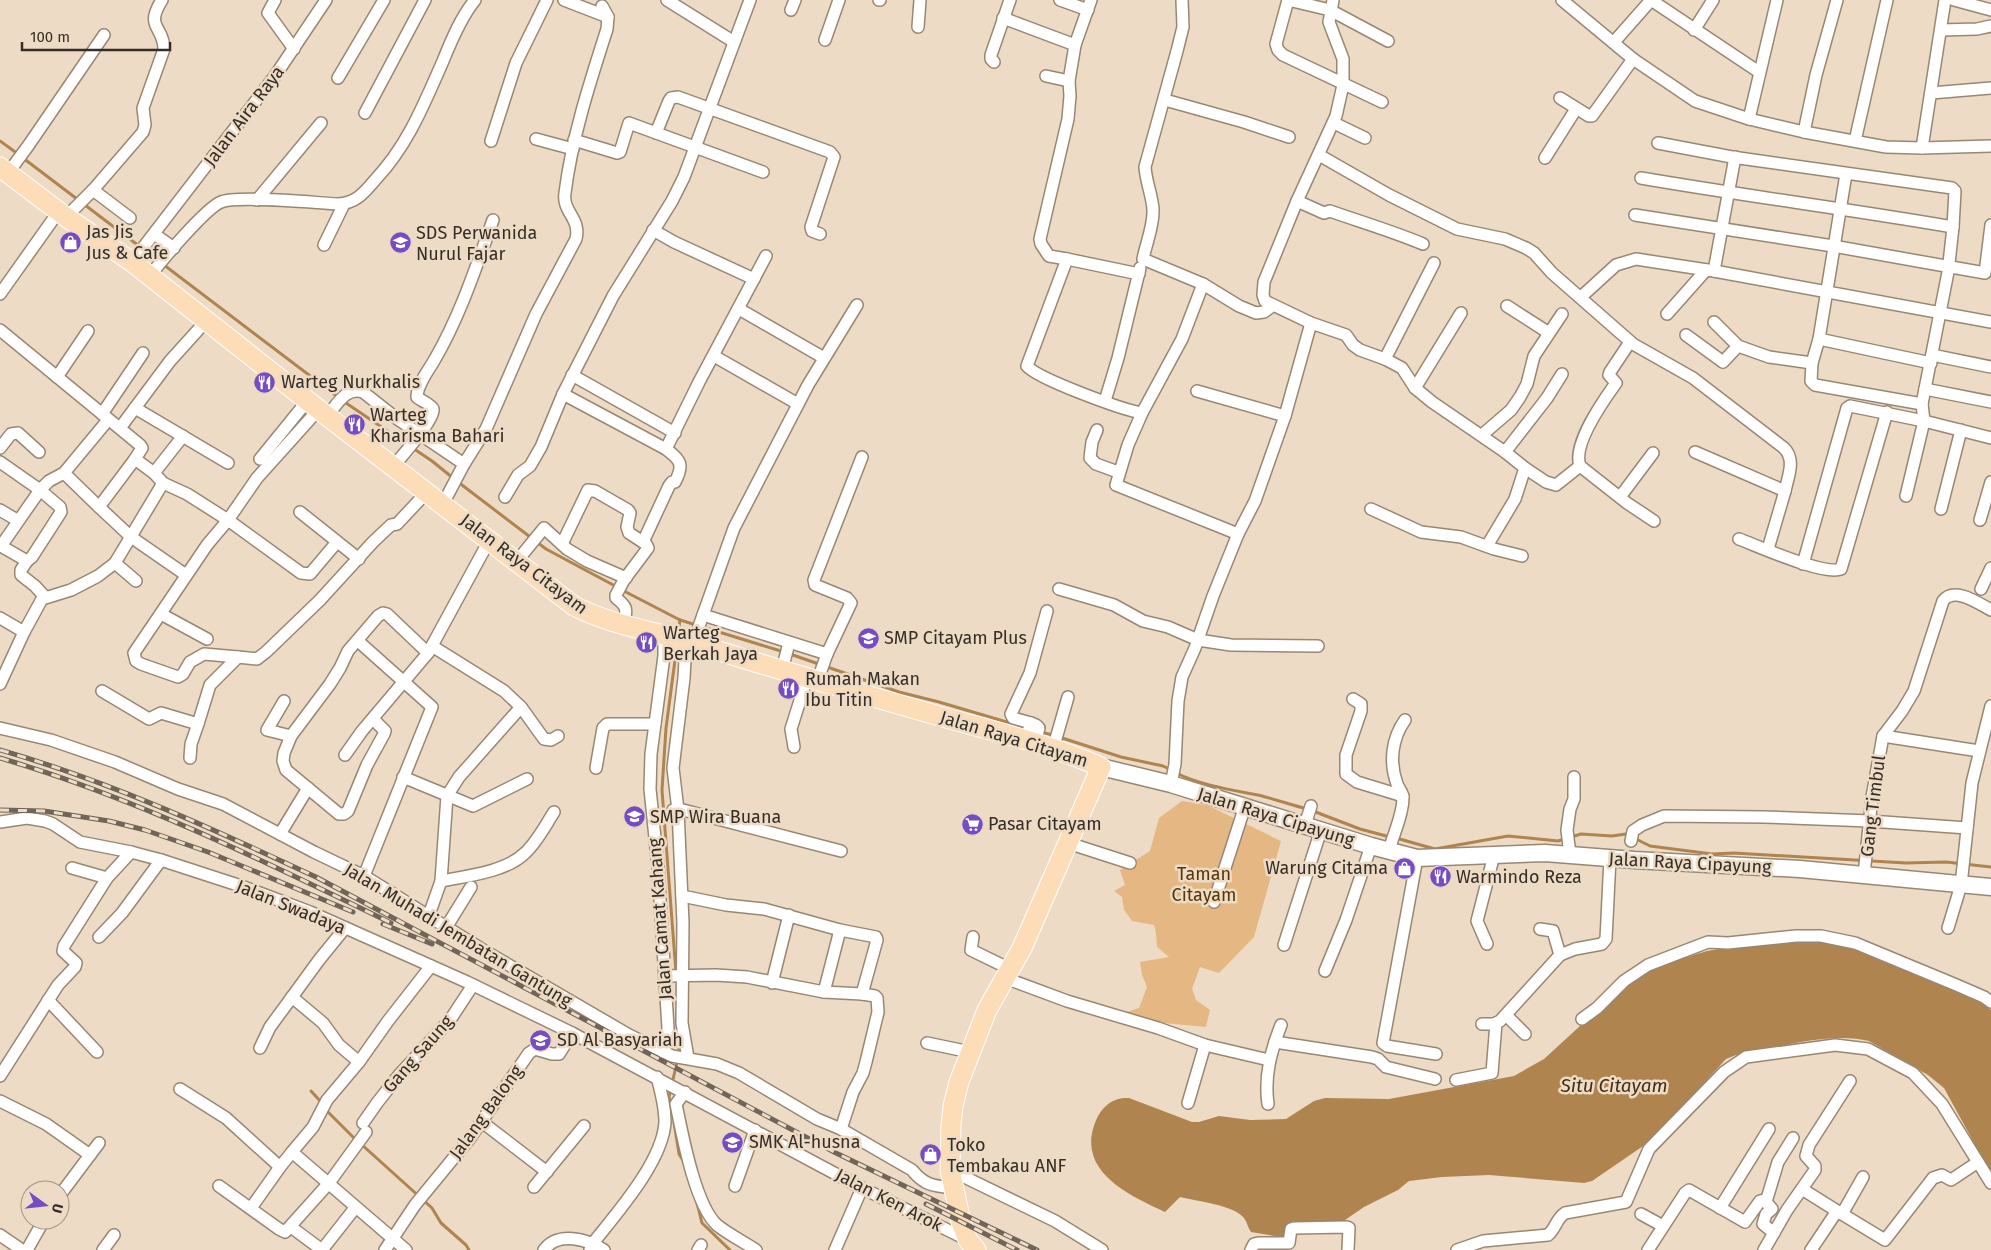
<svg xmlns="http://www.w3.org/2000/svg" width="1991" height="1250" viewBox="0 0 1991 1250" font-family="'Fira Sans',sans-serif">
<rect width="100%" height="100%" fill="#eddbc5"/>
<path fill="#e5b883" d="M1182,801l25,4 74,36 -27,96 -35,36 -19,-6 -8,22 4,11 14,10 -4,17 -53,-5 -30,-9 16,-5 8,-21 -5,-12 -2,-13 29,-5 -12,-10 -1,-14 -2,-8 -22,-4 -8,-11 -2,-13 -8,-6 11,-6 -5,-15 30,-19 9,-33z"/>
<path fill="#af844e" d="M1792,940l28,2 32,6 72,28 51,22 16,12v164l-47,-86 -16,-13 -59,-34c-38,-10 -94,7 -133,14l-10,4 -77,83 -57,39 -8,2 -95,-8 -47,2 -33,4 -11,9 -34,17 -22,15 -10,2h-45l-1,14 -35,-6c-3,-4 -4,-10 -7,-14 -10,-13 -48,-17 -64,-21l-15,15c-39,-18 -93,-43 -67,-96 7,-12 17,-19 31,-18l63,24h7l20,-6 31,4 36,-1 28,-18 11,-3 64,1 125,-23 30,-17 72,-66 35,-25 56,-17 43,-7z"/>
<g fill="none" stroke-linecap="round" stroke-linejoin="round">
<g stroke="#af844e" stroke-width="3">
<path d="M0,141l18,13"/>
<path d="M23,158l315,239"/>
<path d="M343,401l89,60 21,17"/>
<path d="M458,482l88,67 71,38"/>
<path d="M622,590l58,30 104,32"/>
<path d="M678,632l2,-12"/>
<path d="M790,654l109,38 40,10 88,26"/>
<path d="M1040,732l13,3"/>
<path d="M1059,737l62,20 42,9 8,4"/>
<path d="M1176,773c27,13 57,17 86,23 15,4 30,9 45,13"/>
<path d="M1313,811l47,18 30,8"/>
<path d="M1396,838l39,11 73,-13 50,5 23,-7 31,2 14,-2 24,12 62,8 22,-1 172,10 40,-1 45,5"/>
<path d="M676,973l-14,-183 4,-62 11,-83"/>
<path d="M311,1091l11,12"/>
<path d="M671,1106l-2,-9 10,-44v-19"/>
<path d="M325,1109l31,31"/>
<path d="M674,1122l5,32 5,8"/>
<path d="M361,1144l71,64 9,15 25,22 3,5"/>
<path d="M697,1203l5,20 28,27"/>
</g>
<defs>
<g id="minor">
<path d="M275,0l-7,13 26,36"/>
<path d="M564,0l44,17"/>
<path d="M667,0l67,42"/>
<path d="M879,0h1"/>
<path d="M1060,0l28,10"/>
<path d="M1182,0l1,27 -6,24 -32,116c1,15 7,28 8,42 1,17 -7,34 -10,50l60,25 36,22 17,7 8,-1 8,-6"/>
<path d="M1288,0l-12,44 2,6 5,5 99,47"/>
<path d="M1288,0l42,10 58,31"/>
<path d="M1333,0l-4,22 14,37v26l-7,31 -39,85 -33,81 -1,13 2,6 46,22 35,12 7,10 7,5 25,9 17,9 13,20 17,14 73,50 42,-54 15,-24"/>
<path d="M1562,0l71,59 62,42 54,18 55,13 82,15 36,1 23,-148"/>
<path d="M1651,0l108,72"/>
<path d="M1954,0l37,10"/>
<path d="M791,10l4,-10"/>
<path d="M1003,18l72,27"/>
<path d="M918,27l2,-27"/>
<path d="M1694,30l19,-30"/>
<path d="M1941,30l36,-1 14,-3"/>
<path d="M825,40l14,-40"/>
<path d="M1614,42l37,-42"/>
<path d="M994,62l-3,-3v-4l19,-55"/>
<path d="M1046,76l23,5"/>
<path d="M338,78l46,-78"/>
<path d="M1931,93l60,-5"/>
<path d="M1560,98l29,18h3l41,-57"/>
<path d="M1165,100l79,22 45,15"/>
<path d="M365,113l60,-113"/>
<path d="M1749,119l28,-119"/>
<path d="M1334,123l31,15"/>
<path d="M1804,132l12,-57 21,-75"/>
<path d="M656,133l13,-32 2,-3 7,-1 152,55 4,5 -23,70 1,4 8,3"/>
<path d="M536,139l37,10"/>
<path d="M574,140l43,13 3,-1 9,-29 134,49"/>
<path d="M491,141l25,-78 31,-63"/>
<path d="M1855,141l32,-141"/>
<path d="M1658,143l74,14 220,31 3,3 -2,36 -5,45 -26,132 2,17 -18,75"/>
<path d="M1922,148l69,-2"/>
<path d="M1319,155l70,40 68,34 48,10 21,9 8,5 18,20 81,71 60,34 91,70c12,12 4,28 1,43"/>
<path d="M1545,158l31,-49"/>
<path d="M8,173l20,-27 76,-111"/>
<path d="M1846,174l-27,165 -7,24 -1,18 4,4 107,19"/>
<path d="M1641,178c104,18 208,31 312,49"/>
<path d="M93,190l37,28"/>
<path d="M257,200l64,-77"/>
<path d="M1297,201l27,12 6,-2c31,11 62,20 93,33"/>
<path d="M1635,215l198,31 152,27 6,-48"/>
<path d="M66,217l27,-27 50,-58 2,-7 -2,-17 21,-59c0,-23 -20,-21 -2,-49"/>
<path d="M653,230l21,12 80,37"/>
<path d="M154,234l20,14"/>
<path d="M324,245l20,-41"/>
<path d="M1067,259l-18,-3 -8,-12 -1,-5 28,-120 2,-23 -1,-15 6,-36 16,-45"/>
<path d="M132,262l143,-186 51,-76"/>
<path d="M1714,271l21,-114"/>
<path d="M1139,274l-72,-15 -40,107c11,13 96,44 115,47"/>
<path d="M150,276c11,-15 56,-68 71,-74 16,-7 95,1 117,2 18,-1 26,-11 37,-24 33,-35 49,-76 68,-119 8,-20 18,-44 32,-61"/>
<path d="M1203,284l-21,55 -40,74 -14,32 -12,40 122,49"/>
<path d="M0,294l59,-83"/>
<path d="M1581,297l35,-32 20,-6 78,12 277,51"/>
<path d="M1507,306l42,27"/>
<path d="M739,309l85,49"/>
<path d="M1667,314l39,-44"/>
<path d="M1714,322l24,24 31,11 43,6"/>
<path d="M0,330l140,115 2,3 -7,11 19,14 9,10 24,11 41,26 73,53 9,1 27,-32"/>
<path d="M1686,335l37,27 15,-16"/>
<path d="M1819,339l112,24"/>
<path d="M1630,342l-20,30 -1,3 7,8c-13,18 -44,62 -36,83l47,37 27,18"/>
<path d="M1932,355l59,12"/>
<path d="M714,356l84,48"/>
<path d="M1385,359l49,-96"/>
<path d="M572,375l103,58"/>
<path d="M57,377l31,-46"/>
<path d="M1415,388l46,-75"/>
<path d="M1925,389l66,13"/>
<path d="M1197,391l88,25"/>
<path d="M563,394l103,55c15,11 18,16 9,33h-3l-3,4 -26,56"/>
<path d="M1105,401l13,-43 22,-90"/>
<path d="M135,408l93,55"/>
<path d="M102,414l41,-61"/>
<path d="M327,416c10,-11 19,-30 36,-24l33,26 68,46"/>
<path d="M120,428l50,-67 37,-41"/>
<path d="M1097,430l-5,12 -2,16 6,6 22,8"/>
<path d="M1482,435l29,-25 9,-13 7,-13 7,-28 28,-42"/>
<path d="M0,448l11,-14 7,-1 21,19"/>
<path d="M666,449l33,-67 67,-126"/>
<path d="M1695,452l90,39 -17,58"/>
<path d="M260,459l48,-59"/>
<path d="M0,462l40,28 9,-9 15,-8 44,-53"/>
<path d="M393,467c7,-9 43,-49 40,-58 -2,-5 -12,-8 -16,-12 0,-13 12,-27 18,-38 25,-43 41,-92 58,-139"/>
<path d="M1525,468l21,14 10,3 24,-19"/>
<path d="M64,473l35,34 36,-48"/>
<path d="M154,473l29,-37"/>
<path d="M505,497l13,-22 12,-9 11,-19 22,-53 50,-98 59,-95 12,-24 66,-177"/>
<path d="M1620,497l33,-44"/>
<path d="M443,504l21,-40 22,-35 50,-115 40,-75c5,-21 -14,-27 -11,-46 7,-56 25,-111 42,-164l1,-12 -6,-11"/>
<path d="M99,507l32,30 55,38"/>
<path d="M1371,509l50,23 40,5 33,12 28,7"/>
<path d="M1941,509l20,-79"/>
<path d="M0,510l17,10"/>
<path d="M300,512l59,47"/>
<path d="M1980,520l11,-38"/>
<path d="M1739,539c19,7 85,37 102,30l46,-157"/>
<path d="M562,544l26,-54 7,1 33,19 2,3 -3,14 2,6 17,11 2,4 -24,32 -8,15v3c13,10 10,12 8,27"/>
<path d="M0,545l1,1 26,15 5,-4 29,-45 -1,-5 -20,-17 -39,56"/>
<path d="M1487,546l28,-47 10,-31 -20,-16"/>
<path d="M27,561l-6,9v5l14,11 10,11"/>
<path d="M517,561l27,-33 23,21 20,12 39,17"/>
<path d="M115,563l48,-80"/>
<path d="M1803,564l44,-156 3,-2 74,15 67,17"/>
<path d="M1059,589l55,16 29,16 25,6 30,13 33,5 87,1"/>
<path d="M1981,589l10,-21"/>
<path d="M161,614l46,25"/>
<path d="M703,615l124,39"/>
<path d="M0,618l24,14"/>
<path d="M358,641l74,66 -68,169"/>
<path d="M686,641l-2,37 -11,90 5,42 5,113 -1,100 6,35"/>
<path d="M693,643l41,-115 74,-143 49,-80"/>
<path d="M238,657l-34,-3 -14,8 -7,12 -5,3 -37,-13 -5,-3 -2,-8 73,-108 21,-25 29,-42 62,-69"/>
<path d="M782,670l7,-27"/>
<path d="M817,682l10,-28 24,-51 -4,-5 -32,-13 -1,-5 48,-123"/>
<path d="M0,684l24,-52 18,-33 29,-9 27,-14 17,-13 21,18"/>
<path d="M102,691l47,28 12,-6 37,11 -7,20 -1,14"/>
<path d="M1353,699l8,5v7l-15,44v19l11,8 46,14"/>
<path d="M284,701l-17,29 24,6"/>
<path d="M521,707l23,32 7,1 7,-4"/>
<path d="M373,719l12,12 -1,3 -17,31 -19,46 -4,3h-5l-53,-44 -3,-9 1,-8 7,-17 39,-52 10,-16 8,-17 30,-35 5,-3 4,1 41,39"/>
<path d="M1031,723l5,2 3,3 -4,15"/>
<path d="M198,724l12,-39 28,-28 19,2 9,-7 54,-52 53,-58 18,-17 6,-1 30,-32"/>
<path d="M0,728l51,12 64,22 63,27 45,15 91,48 50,24 119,74 146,85 43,21 45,8 22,9 78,46 24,10 71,41c13,16 22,16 42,18"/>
<path d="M1883,736l96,15"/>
<path d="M1025,740l6,-17 -18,-5 -2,-4 19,-41 17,-62"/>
<path d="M794,747l-3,-18 16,-51"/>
<path d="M1053,749l15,-52"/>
<path d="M345,755l17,-24 66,-78 62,-114"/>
<path d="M596,768l7,-40 4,-4h48"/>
<path d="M403,777l70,29 54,-27"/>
<path d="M1171,784l4,-20 3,-63 4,-24 13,-29 18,-52 25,-62 17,-33 11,-31 19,-54 26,-93"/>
<path d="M673,810h10l158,41"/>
<path d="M0,822l27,-4 18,3 8,3 27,18 51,10 30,8 83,27 66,25 157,70 105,51 290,155 106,52"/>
<path d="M1305,825l6,-19"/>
<path d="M280,834l28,-46"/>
<path d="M1631,841l2,-10 9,-6 22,-9 100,1 106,4 97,7"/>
<path d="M1068,843l62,20"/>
<path d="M1389,851c4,-17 14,-35 14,-53 0,-5 -4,-9 -6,-14 -8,-22 -5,-46 8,-64"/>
<path d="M1570,855l-3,-25 3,-21 4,-10v-22"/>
<path d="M1417,858l-34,185 4,3 49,8"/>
<path d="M72,868l35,10"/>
<path d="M1864,875l8,-78 11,-61 19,-25 12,-20 29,-90c11,-15 35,2 48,9"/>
<path d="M441,881c25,-5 65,-9 84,-28 12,-11 20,-27 29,-41"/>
<path d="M1214,902l31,-96"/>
<path d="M429,915l12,-34 6,-85 12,-19 62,-70 -17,-16 -72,-45"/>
<path d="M447,926l24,-39"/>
<path d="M1948,928l13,-43 11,-102 19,-77"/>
<path d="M1540,929l13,2 7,24"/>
<path d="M99,937l23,-24 39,-53"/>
<path d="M973,937l-2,13 39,19"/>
<path d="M1487,944l-10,-23 17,-66"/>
<path d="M1284,945l37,-115"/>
<path d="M1325,971l21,-51 25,-74"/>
<path d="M665,976l51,-1 31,2 77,15 38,2 15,-54 -1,-3 -36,-7 -76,-21 -38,-4 -44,-9"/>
<path d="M1005,978l62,23 91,27 47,17"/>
<path d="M772,983l17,-68"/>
<path d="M824,992l16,-62"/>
<path d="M292,997l27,-37 26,-32"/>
<path d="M48,1000l49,52"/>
<path d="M1506,1015l19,19"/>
<path d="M1582,1019l15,-11 27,-27 24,-16 60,-23 20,1 68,-7h25l34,7 99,41 30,13 7,5"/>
<path d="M1482,1024h12l6,-3 60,-66 15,-6 27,-5 4,-5 4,-81"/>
<path d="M1275,1042l97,15 6,2 8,8 49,12"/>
<path d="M927,1043l43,9"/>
<path d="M260,1048l10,-21 22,-30 31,26 16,22 20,17"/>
<path d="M663,1052l3,-7 2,-17 -10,-161 -8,-78 1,-35 13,-98v-20"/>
<path d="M0,1076l58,-91 17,-18 1,-4 -13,-12 1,-5 43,-68 24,-26"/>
<path d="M1456,1080l36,-7 4,-50"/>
<path d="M180,1089l46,29 54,49 12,-15 114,98"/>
<path d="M685,1092l-9,12c6,29 19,101 41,121 11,9 27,17 39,25"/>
<path d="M0,1101l46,23 44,31"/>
<path d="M1188,1103l17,-58 64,15"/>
<path d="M1268,1104c-4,-28 3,-53 13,-79"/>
<path d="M482,1122l65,50"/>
<path d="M363,1123l14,-20 22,-28 51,-55 23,-35"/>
<path d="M841,1129l12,-37 10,-19 3,-11 12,-50 -1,-14 -2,-2 -13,-2"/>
<path d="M292,1152l21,-25 14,-27 32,-38 29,-41 43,-55"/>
<path d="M950,1170l105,51 47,29"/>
<path d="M219,1186l60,43 6,3 44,-49 37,-51"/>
<path d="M735,1186l20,-56"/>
<path d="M534,1187l50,-61"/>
<path d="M1802,1189l35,22"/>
<path d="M60,1195l39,-52"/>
<path d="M1766,1202l12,-40 15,-24"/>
<path d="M251,1208l29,-41"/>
<path d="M1720,1208l49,-79"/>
<path d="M1641,1214l22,12"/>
<path d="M1842,1214l43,26 48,-62 9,-3 9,5 27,-18"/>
<path d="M291,1227l31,23"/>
<path d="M0,1235l22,15"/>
<path d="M27,1250l17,-30"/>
<path d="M103,1250l11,-15"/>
<path d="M322,1250l33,-42"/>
<path d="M385,1250l30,-45 55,-67 59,-85 6,-4 17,5h7l13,-21"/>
<path d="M544,1250c14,-19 43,-11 60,0"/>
<path d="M590,1250l3,-7c24,-30 70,-82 72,-121 0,-16 -4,-30 -8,-45"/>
<path d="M698,1250l3,-5"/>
<path d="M835,1250l27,-62"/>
<path d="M1251,1250l3,-6 4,-1h31l2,-14 3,-1 53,-1 2,1 -1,22"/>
<path d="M1457,1250l26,-9 65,-6c8,-7 8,-16 17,-22l61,-11 23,-53 75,-77 22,-15 89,-12 33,4 45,24 29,31 49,79"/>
<path d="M1648,1250l37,-57 4,-3 56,32 15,-21 4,-1 8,9 -6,5 -3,10 11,9"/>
<path d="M1764,1250l23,-40 28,-40v-4l-9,-10 3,-11 41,-64"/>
<path d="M1811,1250l26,-39 5,3 21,-37"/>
</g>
<path id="secondary" d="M1101,767l70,17 200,62 46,12 128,-5 89,7 166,9 191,18"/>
<path id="primary" d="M0,167l66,50 66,45 195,154 247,190c39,20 81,25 122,38 81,25 162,49 243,72 54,15 110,28 162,51l-79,181 -35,62 -28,72 -6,24 -2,19 -1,45 11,52 7,18 8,10"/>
</defs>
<use href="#minor" stroke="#988774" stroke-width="14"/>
<use href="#secondary" stroke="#988774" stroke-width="19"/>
<use href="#primary" stroke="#fff" stroke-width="21"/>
<use href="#minor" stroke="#fff" stroke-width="11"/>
<use href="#secondary" stroke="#fff" stroke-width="16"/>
<use href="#primary" stroke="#fdddb8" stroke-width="19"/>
<defs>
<g id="rail">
<path d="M0,750c109,31 213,79 316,127l520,276 201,97"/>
<path d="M0,758c136,40 264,103 391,165"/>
<path d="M0,810l44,1 65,10 36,9 63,22 145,60"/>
<path d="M383,924l49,20"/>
<path d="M926,1204l91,46"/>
</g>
</defs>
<use href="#rail" stroke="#706558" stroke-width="5"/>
<use href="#rail" stroke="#eddbc5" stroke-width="3" stroke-dasharray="9" stroke-linecap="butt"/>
</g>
<defs>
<symbol id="shop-disc" viewBox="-11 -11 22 22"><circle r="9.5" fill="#754cc5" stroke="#eddbc5"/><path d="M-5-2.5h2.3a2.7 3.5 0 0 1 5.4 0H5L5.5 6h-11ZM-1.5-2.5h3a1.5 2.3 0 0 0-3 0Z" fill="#fff"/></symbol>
<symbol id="school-disc" viewBox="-11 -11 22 22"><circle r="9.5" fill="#754cc5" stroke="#eddbc5"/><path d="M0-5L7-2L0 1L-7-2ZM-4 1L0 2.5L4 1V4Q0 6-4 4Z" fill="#fff"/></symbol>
<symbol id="restaurant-disc" viewBox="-11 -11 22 22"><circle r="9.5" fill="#754cc5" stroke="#eddbc5"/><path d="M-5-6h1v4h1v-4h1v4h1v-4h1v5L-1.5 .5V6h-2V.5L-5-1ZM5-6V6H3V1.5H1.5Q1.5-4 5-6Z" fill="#fff"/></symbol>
<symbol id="supermarket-disc" viewBox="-11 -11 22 22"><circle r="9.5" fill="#754cc5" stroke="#eddbc5"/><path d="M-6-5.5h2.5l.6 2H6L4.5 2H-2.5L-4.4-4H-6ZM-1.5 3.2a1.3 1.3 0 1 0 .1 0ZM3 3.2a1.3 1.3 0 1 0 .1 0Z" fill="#fff"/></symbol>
</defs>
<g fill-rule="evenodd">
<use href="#shop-disc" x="58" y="230" width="25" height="25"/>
<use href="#school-disc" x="388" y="230" width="25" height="25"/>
<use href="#restaurant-disc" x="252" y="370" width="25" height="25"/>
<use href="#restaurant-disc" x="342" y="412" width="25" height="25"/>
<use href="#school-disc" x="856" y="626" width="25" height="25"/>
<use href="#restaurant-disc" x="634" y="630" width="25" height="25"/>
<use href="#restaurant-disc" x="776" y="676" width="25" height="25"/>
<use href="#school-disc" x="622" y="804" width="25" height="25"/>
<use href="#supermarket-disc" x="960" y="812" width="25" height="25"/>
<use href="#shop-disc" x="1392" y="856" width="25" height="25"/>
<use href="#restaurant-disc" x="1428" y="864" width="25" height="25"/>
<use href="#school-disc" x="528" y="1028" width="25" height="25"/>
<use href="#school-disc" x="720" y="1130" width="25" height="25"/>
<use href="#shop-disc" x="918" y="1142" width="25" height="25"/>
</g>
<g text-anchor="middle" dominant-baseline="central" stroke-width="5" stroke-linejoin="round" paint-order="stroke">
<g font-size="18" fill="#362e26" stroke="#eddbc5">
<text transform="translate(244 116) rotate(-53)">Jalan Aira Raya</text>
<text transform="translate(524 564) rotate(37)">Jalan Raya Citayam</text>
<text transform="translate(1014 739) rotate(17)">Jalan Raya Citayam</text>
<text transform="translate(1873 806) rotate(-83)">Gang Timbul</text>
<text transform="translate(1276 817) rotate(17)">Jalan Raya Cipayung</text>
<text transform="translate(1690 863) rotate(3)">Jalan Raya Cipayung</text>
<text transform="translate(291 907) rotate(22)">Jalan Swadaya</text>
<text transform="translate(660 919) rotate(-94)">Jalan Camat Kahang</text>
<text transform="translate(458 935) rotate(31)">Jalan Muhadi Jembatan Gantung</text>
<text transform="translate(418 1054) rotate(-49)">Gang Saung</text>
<text transform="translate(486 1112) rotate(-54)">Jalang Balong</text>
<text transform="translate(889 1200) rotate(27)">Jalan Ken Arok</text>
</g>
<g font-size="18" fill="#362e26" stroke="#eddbc5" text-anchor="start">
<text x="86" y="232">Jas Jis<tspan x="86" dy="21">Jus &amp; Cafe</tspan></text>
<text x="416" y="233">SDS Perwanida<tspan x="416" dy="21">Nurul Fajar</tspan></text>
<text x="281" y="382">Warteg Nurkhalis</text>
<text x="370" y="415">Warteg<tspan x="370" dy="21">Kharisma Bahari</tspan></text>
<text x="663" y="633">Warteg<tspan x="663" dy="21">Berkah Jaya</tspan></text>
<text x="884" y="638">SMP Citayam Plus</text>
<text x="805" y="679">Rumah Makan<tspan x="805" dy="21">Ibu Titin</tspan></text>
<text x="650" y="817">SMP Wira Buana</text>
<text x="988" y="824">Pasar Citayam</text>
<text x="1388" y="868" text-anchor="end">Warung Citama</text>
<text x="1456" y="877">Warmindo Reza</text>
<text x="557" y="1040">SD Al Basyariah</text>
<text x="749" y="1142">SMK Al-husna</text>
<text x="947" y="1145">Toko<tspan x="947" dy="21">Tembakau ANF</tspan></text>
</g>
<g font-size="18" fill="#543609" stroke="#eddbc5">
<text x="1204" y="874">Taman<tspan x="1204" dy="21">Citayam</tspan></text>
</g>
<g font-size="19" font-style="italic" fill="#412d15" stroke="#eddbc5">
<text x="1614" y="1085">Situ Citayam</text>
</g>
</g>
<g transform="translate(45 1205) rotate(105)"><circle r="24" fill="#eddbc5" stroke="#a49685"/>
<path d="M0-4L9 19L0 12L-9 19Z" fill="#754cc5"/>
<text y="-8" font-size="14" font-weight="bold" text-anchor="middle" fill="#362e26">U</text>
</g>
<path d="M22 42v8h148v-8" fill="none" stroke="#362e26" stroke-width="2.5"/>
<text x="30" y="42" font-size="15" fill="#362e26" stroke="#eddbc5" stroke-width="4" paint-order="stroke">100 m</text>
</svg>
